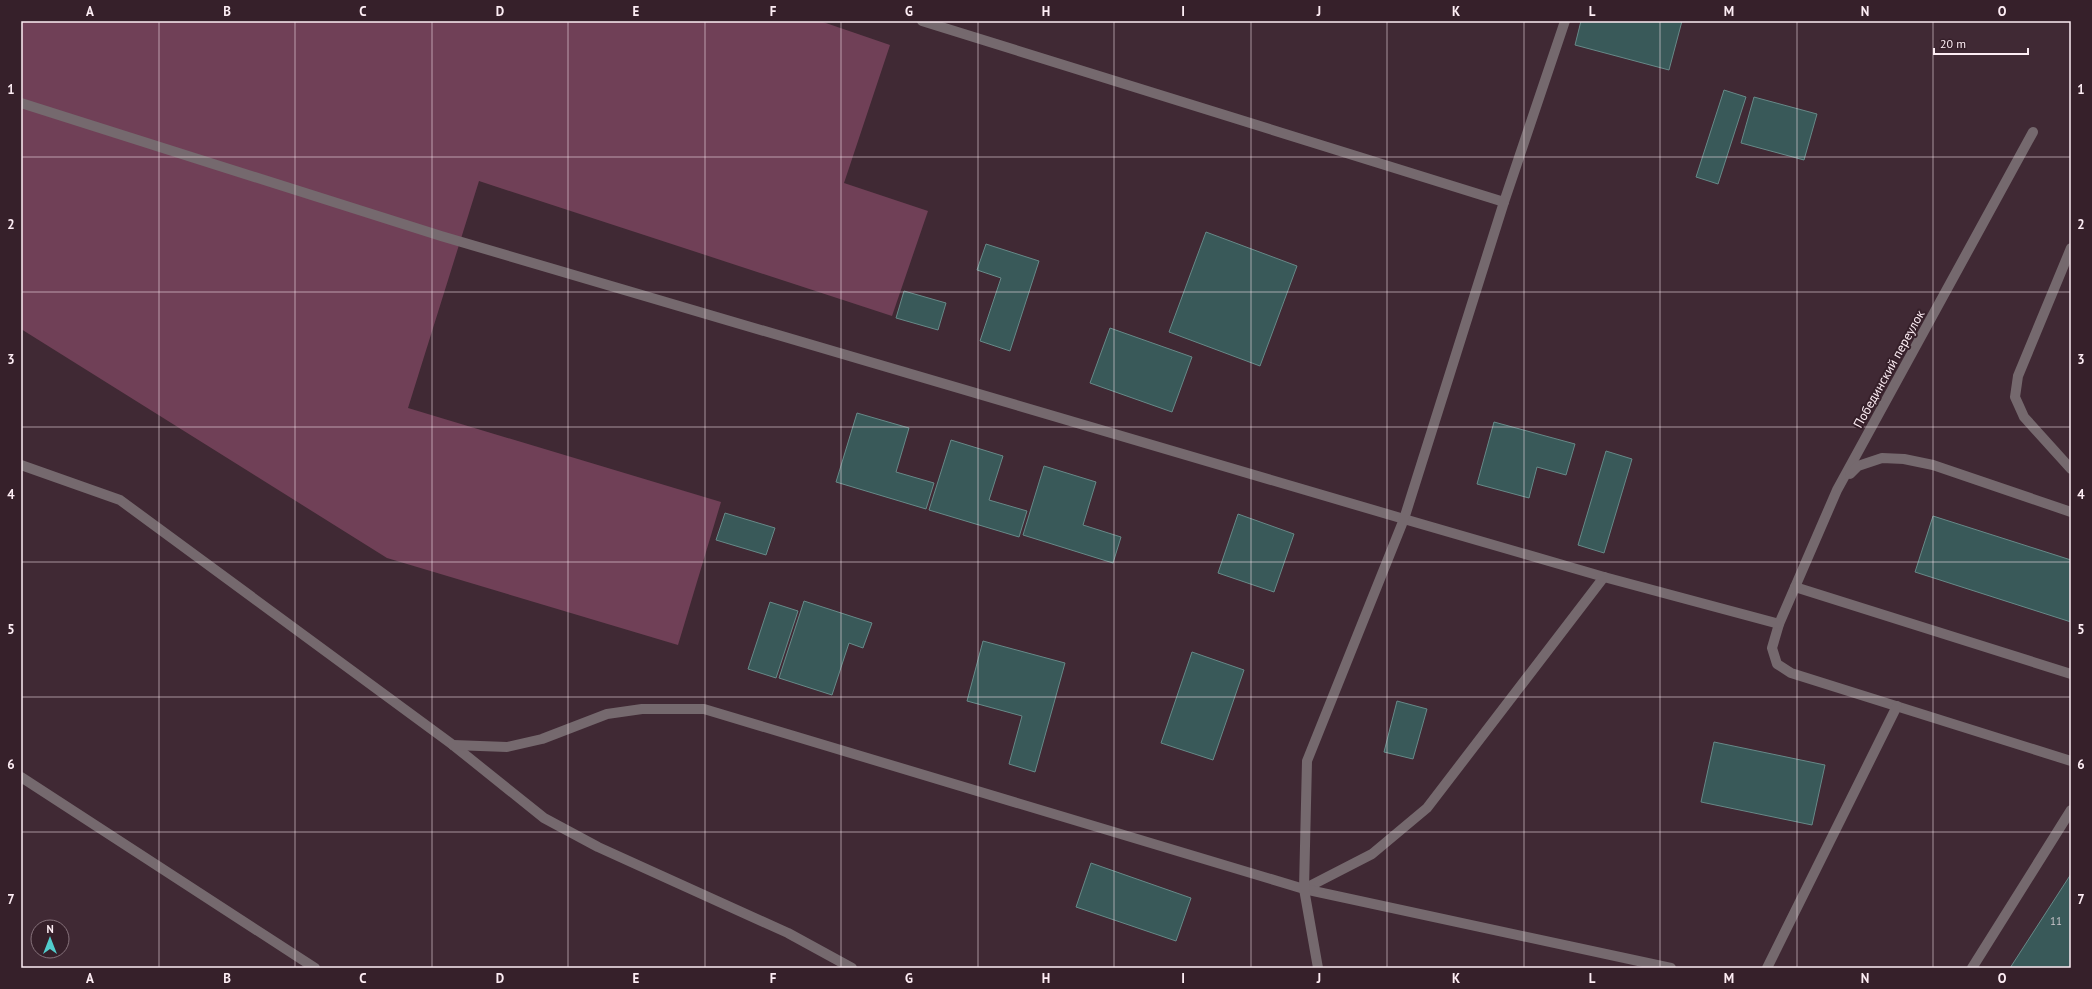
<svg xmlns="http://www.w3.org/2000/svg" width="2092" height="989" viewBox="0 0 2092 989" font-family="'PT Sans',sans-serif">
<rect width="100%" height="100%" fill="#402934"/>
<path fill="#704057" d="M21,21h799l70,24 -46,138 84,28 -36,105 -413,-135 -71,227 313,94 -43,143 -291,-87 -366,-229z"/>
<g fill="#395959" stroke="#678988">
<path d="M1581,21h101l-13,49 -94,-25z"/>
<path d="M1724,90l22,7 -28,87 -22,-7z"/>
<path d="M1754,97l63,17 -13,46 -63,-17z"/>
<path d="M1206,232l91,34 -37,100 -91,-34z"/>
<path d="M986,244l53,17 -29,90 -30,-10 21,-63 -24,-8z"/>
<path d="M904,291l42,12 -8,27 -42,-12z"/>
<path d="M1110,328l82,29 -20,55 -82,-29z"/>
<path d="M857,413l52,15 -13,44 38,11 -8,26 -90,-27z"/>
<path d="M1494,422l81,22 -9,31 -29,-8 -8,31 -52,-14z"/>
<path d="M951,440l52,16 -14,44 38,11 -8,26 -90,-27z"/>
<path d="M1606,451l26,8 -28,94 -26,-8z"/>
<path d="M1044,466l52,16 -13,43 38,12 -8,26 -90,-28z"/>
<path d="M725,513l50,15 -9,27 -50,-15z"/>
<path d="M1238,514l56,20 -20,58 -56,-19z"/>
<path d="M1933,516l138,44v62l-156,-50z"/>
<path d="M804,601l68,22 -9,25 -14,-5 -17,52 -53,-17z"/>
<path d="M770,602l28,9 -22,67 -28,-9z"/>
<path d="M983,641l82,22 -30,109 -26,-8 13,-48 -55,-15z"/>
<path d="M1192,652l52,18 -31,90 -52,-17z"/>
<path d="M1397,701l30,8 -14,50 -29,-7z"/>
<path d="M1714,742l111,23 -13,60 -111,-23z"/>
<path d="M1091,863l100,35 -15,43 -100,-34z"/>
<path d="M2071,874v94h-61z"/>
</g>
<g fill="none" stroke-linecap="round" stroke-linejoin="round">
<g stroke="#75696e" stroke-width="10">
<path d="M2033,132l-196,358 -58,134 -7,24 5,16 14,9 280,88"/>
<path d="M2071,248l-53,128 -3,21 9,20 47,52"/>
<path d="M1850,474l8,-8 24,-8 22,1 29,6 138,47"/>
<path d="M1795,587l276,87"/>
<path d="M21,777l294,191"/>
<path d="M1304,889l68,-35 55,-46 177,-231"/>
<path d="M1304,889l367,79"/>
<path d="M1767,968l130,-262"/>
<path d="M1972,968l99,-158"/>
</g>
<g stroke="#75696e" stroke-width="10">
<path d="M922,21l582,181"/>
<path d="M21,103l420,133 963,283 200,58 175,47"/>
<path d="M21,465l99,35 333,245 91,73 54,29 190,86 64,35"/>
<path d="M453,745l54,2 35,-8 65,-25 35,-5h62l600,180"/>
<path d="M1318,968l-14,-79 3,-128 97,-242 100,-317 61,-181"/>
</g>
</g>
<path fill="none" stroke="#fdedf4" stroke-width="1" stroke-opacity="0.55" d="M159,21v947M295,21v947M432,21v947M568,21v947M705,21v947M841,21v947M978,21v947M1114,21v947M1251,21v947M1387,21v947M1524,21v947M1660,21v947M1797,21v947M1933,21v947M21,157h2050M21,292h2050M21,427h2050M21,562h2050M21,697h2050M21,832h2050"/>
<g text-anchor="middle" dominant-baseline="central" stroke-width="4" stroke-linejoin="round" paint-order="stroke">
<g font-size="11" fill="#ccc8cd">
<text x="2056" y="921">11</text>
</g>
<g font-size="13" fill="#fdedf4" stroke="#36202a">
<text transform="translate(1889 369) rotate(-61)">Побединский переулок</text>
</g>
</g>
<rect width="2092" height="989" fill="none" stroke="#36202a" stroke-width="44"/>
<g transform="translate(50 939)"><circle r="19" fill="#36202a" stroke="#86727b"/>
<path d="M0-3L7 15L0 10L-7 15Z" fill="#52cdcd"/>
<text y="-6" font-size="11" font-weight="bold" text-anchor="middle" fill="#fdedf4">N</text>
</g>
<path d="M1934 48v6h94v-6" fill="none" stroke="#fdedf4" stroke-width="2"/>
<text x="1940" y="48" font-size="12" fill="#fdedf4" stroke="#36202a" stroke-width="3" paint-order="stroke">20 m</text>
<rect x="22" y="22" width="2048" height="945" fill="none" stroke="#fdedf4" stroke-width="1.5"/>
<g font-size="13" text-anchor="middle" font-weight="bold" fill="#fdedf4">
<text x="90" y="16">A</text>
<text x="227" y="16">B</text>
<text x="363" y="16">C</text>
<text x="500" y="16">D</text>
<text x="636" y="16">E</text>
<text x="773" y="16">F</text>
<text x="909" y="16">G</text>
<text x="1046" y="16">H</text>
<text x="1183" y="16">I</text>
<text x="1319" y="16">J</text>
<text x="1456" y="16">K</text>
<text x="1592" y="16">L</text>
<text x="1729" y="16">M</text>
<text x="1865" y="16">N</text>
<text x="2002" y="16">O</text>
<text x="11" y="94">1</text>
<text x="2081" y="94">1</text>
<text x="11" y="229">2</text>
<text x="2081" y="229">2</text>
<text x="11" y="364">3</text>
<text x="2081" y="364">3</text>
<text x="11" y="499">4</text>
<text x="2081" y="499">4</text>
<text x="11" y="634">5</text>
<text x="2081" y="634">5</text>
<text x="11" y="769">6</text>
<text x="2081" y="769">6</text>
<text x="11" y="904">7</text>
<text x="2081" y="904">7</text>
<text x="90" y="983">A</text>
<text x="227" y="983">B</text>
<text x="363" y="983">C</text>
<text x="500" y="983">D</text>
<text x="636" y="983">E</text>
<text x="773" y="983">F</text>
<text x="909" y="983">G</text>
<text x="1046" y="983">H</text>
<text x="1183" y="983">I</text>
<text x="1319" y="983">J</text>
<text x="1456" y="983">K</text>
<text x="1592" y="983">L</text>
<text x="1729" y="983">M</text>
<text x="1865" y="983">N</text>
<text x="2002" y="983">O</text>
</g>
</svg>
